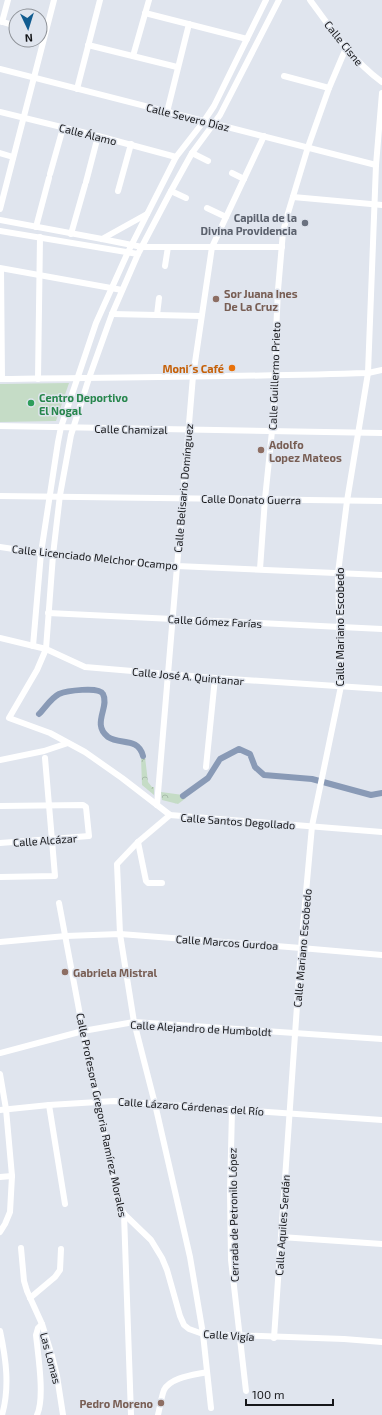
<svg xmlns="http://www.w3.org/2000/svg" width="382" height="1415" viewBox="0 0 382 1415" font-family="'Exo 2',sans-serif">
<defs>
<pattern id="forest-crowns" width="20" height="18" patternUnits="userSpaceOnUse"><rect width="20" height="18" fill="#c5dcc6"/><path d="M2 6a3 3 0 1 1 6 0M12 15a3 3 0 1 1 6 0" fill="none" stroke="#a8bcaa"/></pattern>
</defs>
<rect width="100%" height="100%" fill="#e0e5ee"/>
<g fill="url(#forest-crowns)">
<path d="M145,757l3,25 4,5h2v8l-12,-10 -1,-27z"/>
<path d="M161,792l22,3 3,3 -8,6 -16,-4z"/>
</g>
<path fill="#c5dcc6" d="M69,383l-13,38 -56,1v-38z"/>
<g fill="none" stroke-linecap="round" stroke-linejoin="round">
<g stroke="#899ab6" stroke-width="6">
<path d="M39,714c6,-6 12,-16 20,-20 7,-3 40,-8 44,0 7,13 -12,30 5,43 12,8 30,0 35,19"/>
<path d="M183,796l25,-18 12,-19 19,-10 11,5 5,13 9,8 48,4 59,16 11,-2"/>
</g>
<g stroke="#fff" stroke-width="6">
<path d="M279,0l-59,115 -28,38 -21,38 -33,63 -26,60 -23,64 -18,57 -11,60 -7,60 -7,94 -9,21 -28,48 41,15 35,19 37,26 48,37 212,17"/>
<path d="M310,0c22,30 42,60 72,82"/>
<path d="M145,13l102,26"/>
<path d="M0,21l16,5"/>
<path d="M2,22l6,-22"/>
<path d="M88,45l89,22"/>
<path d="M133,56l16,-56"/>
<path d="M0,69l376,96"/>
<path d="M284,76l45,12"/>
<path d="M77,89l23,-89"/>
<path d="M0,112l98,24 78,21"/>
<path d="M167,112l22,-88"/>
<path d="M0,153l13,4"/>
<path d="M192,153l16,8"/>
<path d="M232,173l12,6"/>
<path d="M50,174l13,-46"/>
<path d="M86,182l12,-46"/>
<path d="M118,191l13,-47"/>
<path d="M171,191l15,7"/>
<path d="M293,197l89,8"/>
<path d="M207,208l19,9"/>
<path d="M0,209l54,-209"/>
<path d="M0,220l102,19 40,8h140"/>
<path d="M36,227l13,-49"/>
<path d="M0,231l138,23"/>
<path d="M71,234l14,-49"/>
<path d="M102,239l45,-25"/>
<path d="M165,266l3,-19"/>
<path d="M0,268l122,22"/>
<path d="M1,269l1,110"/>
<path d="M112,314l89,2"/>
<path d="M157,315l2,-17"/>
<path d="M0,379c123,-2 246,-2 368,-6l14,-3"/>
<path d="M38,379l2,-142"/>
<path d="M0,426l382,7"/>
<path d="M0,496l382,5"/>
<path d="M0,547l53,8 124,11 205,9"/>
<path d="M260,569l5,-70 7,-68 4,-55v-43l2,-43 5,-58 5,-19 20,-66 21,-59 17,-40"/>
<path d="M48,613l334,16"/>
<path d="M0,638l46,11 39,18 130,11 167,11"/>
<path d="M33,646l8,-93 17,-111 3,-15 35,-104 32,-71 48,-95 28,-36 10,-15 52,-106"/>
<path d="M0,760l44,-9 24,-8"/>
<path d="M206,767l9,-89"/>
<path d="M157,805l36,-429 19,-129 52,-111"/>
<path d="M0,806l83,-1 3,2 3,29 -89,7"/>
<path d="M170,815l-32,27 -21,22 3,70 14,88 21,82 35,153 13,77 8,74"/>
<path d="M138,842l8,39 2,2h14"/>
<path d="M0,877l55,-1 -10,-118"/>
<path d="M59,903l24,128 15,71 20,101 6,11 7,201"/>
<path d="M0,942l66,-6 54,-2 181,14 81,7"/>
<path d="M0,1053l83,-22 51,-9 248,17"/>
<path d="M0,1074l6,35 6,67 -2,36 -5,12 -5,8"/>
<path d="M49,1105l16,99"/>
<path d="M0,1110l49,-5 65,-4 268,19"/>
<path d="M232,1110l-2,82 1,68 15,131"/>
<path d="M0,1177l12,-1"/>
<path d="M124,1214l27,26 11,18 5,12 13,46 4,9 5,4 14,5 141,5 38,3"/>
<path d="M281,1237l101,7"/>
<path d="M21,1248l3,33 3,10 15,33 10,32 5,20 6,39"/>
<path d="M30,1298l25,-21 5,-7 1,-21"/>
<path d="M0,1331c6,28 10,56 2,84"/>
<path d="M274,1338l27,-390 11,-122 29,-140 -3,-113 9,-72 21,-128 8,-208 6,-72"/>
<path d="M37,1415c8,-17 1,-60 -1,-80l2,-7 4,-4"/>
<path d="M158,1415c2,-8 3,-17 6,-25 7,-13 30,-15 43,-18"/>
</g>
</g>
<circle fill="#6b7280" stroke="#e0e5ee" stroke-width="1.5" cx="305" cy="223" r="4"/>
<g fill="#8d6e63" stroke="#e0e5ee" stroke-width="1.5">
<circle cx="216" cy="299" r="4"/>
<circle cx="261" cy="450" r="4"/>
<circle cx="65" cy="972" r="4"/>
<circle cx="161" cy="1403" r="4"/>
</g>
<circle fill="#e8710a" stroke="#e0e5ee" stroke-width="1.5" cx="232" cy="368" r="4"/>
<circle fill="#2e9e5b" stroke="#e0e5ee" stroke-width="1.5" cx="31" cy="403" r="4"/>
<g text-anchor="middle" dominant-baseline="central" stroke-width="3" stroke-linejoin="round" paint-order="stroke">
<g font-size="11" fill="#16171a" stroke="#e0e5ee">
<text transform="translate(344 43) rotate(51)">Calle Cisne</text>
<text transform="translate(188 117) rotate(14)">Calle Severo Díaz</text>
<text transform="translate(88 134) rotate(14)">Calle Álamo</text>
<text transform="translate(274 376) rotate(-88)">Calle Guillermo Prieto</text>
<text transform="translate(131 429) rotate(1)">Calle Chamizal</text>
<text transform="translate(183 488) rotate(-85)">Calle Belisario Domínguez</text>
<text transform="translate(251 499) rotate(1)">Calle Donato Guerra</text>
<text transform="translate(95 557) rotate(6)">Calle Licenciado Melchor Ocampo</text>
<text transform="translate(215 621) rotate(3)">Calle Gómez Farías</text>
<text transform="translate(339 627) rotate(-90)">Calle Mariano Escobedo</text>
<text transform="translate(188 676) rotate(5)">Calle José A. Quintanar</text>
<text transform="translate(238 821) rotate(4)">Calle Santos Degollado</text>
<text transform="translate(45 840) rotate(-4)">Calle Alcázar</text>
<text transform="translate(227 942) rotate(4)">Calle Marcos Gurdoa</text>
<text transform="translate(302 948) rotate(-85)">Calle Mariano Escobedo</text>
<text transform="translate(201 1028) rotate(3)">Calle Alejandro de Humboldt</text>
<text transform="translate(191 1106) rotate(4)">Calle Lázaro Cárdenas del Río</text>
<text transform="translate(102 1115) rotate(78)">Calle Profesora Gregoria Ramírez Morales</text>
<text transform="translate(233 1215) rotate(-91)">Cerrada de Petronilo López</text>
<text transform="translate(282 1225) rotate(-86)">Calle Aquiles Serdán</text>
<text transform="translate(229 1335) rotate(4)">Calle Vigía</text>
<text transform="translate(51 1358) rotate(75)">Las Lomas</text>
</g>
<g font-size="11" font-weight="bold" fill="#5b616d" stroke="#e0e5ee" text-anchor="end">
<text x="297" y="217">Capilla de la<tspan x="297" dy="13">Divina Providencia</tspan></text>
</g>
<g font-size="11" font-weight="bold" fill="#785e54" stroke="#e0e5ee" text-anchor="start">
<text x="224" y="293">Sor Juana Ines<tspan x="224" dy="13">De La Cruz</tspan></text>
<text x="269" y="444">Adolfo<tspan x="269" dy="13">Lopez Mateos</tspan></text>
<text x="73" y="972">Gabriela Mistral</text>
<text x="153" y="1403" text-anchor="end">Pedro Moreno</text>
</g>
<g font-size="11" font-weight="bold" fill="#c56008" stroke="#e0e5ee" text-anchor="end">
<text x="224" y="368">Moni´s Café</text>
</g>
<g font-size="11" font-weight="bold" fill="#27864d" stroke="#e0e5ee" text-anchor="start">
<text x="39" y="397">Centro Deportivo<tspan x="39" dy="13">El Nogal</tspan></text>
</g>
</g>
<g transform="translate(28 28) rotate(176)"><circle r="19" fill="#e0e5ee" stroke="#8f9399"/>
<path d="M0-3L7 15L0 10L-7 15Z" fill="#115c90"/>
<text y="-6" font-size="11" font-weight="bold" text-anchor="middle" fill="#16171a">N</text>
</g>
<path d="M246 1399v6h87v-6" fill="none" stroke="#16171a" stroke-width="2"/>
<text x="252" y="1399" font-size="12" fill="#16171a" stroke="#e0e5ee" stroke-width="3" paint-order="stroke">100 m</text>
</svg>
